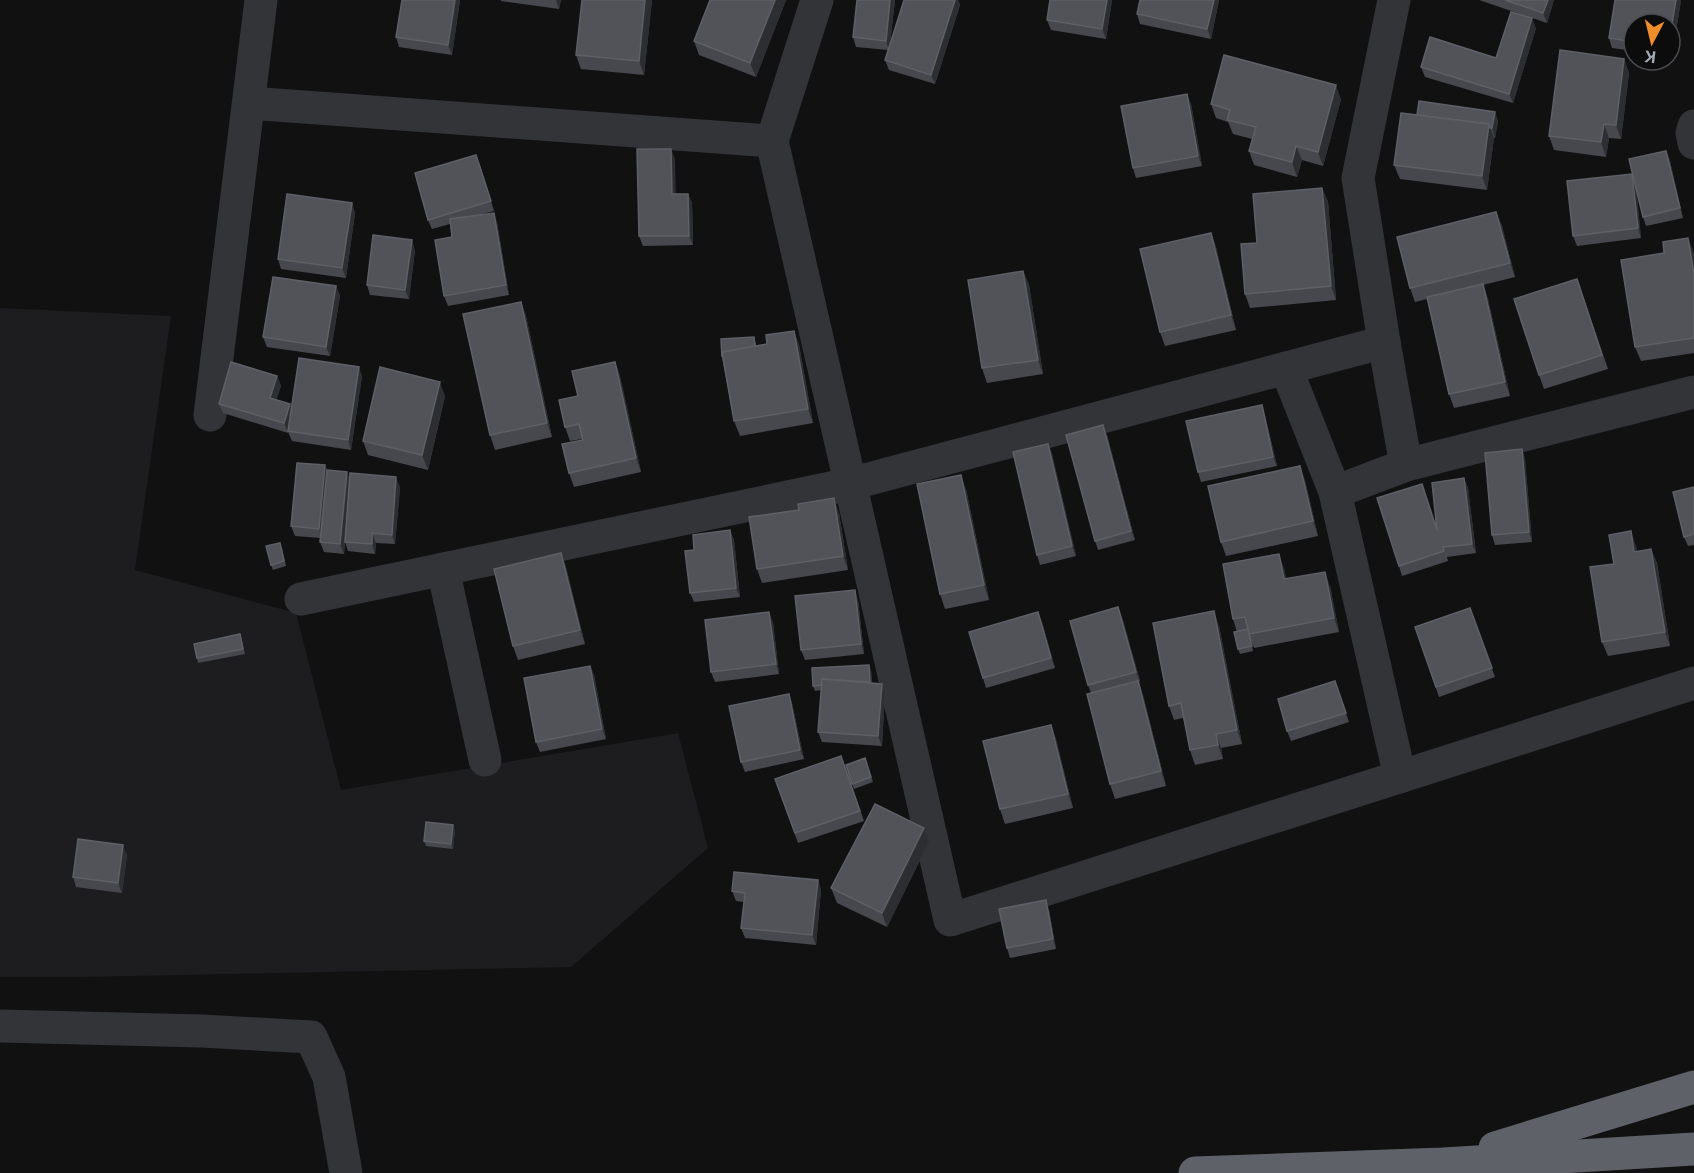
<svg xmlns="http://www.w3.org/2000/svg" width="1694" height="1173" viewBox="0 0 1694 1173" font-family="Inter,sans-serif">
<rect width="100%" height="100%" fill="#111112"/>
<path fill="#1d1d1f" d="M0,308l171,8 -36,254 161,43 45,177 337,-57 30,115 -137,119 -493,10h-78z"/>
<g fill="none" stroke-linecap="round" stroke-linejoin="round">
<g stroke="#323437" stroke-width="33">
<path d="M817,0l-45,141 178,779 744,-237"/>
<path d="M1394,0l-36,178 26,164 22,123"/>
<path d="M249,103l523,38"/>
<path d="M1694,126l-2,7 2,10"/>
<path d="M1286,368l49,124 65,285"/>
<path d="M210,415l51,-415"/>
<path d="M1335,492l71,-27 288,-73"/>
<path d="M443,569l42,191"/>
<path d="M301,599l549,-115 534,-142"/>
<path d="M0,1026l202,5 109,6 18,40 17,96"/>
</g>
<g stroke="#5e6268" stroke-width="33">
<path d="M1495,1148l199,-61"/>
<path d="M1195,1173l248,-9 251,-15"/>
</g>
</g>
<g fill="#47484d">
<path d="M460,0l-8,55 -53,-8 -3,-10z"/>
<path d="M501,0h60l-2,9 -58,-8z"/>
<path d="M652,0l-8,75 -63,-6 -5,-14z"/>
<path d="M786,0l-30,77 -57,-22 -5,-14z"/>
<path d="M857,0h38l-5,44 14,-44h54l2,5 -25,79 -46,-14 -4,-10 3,-10 -32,-3 -3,-10z"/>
<path d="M1050,0h62l-6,39 -55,-9 -4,-10z"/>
<path d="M1140,0h79l-8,39 -71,-15 -3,-10z"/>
<path d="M1479,0h75l-7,23z"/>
<path d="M1615,0h66l-9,57 -2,-1v-32h-36v27l-22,-3 -3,-10z"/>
<path d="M1536,28l-23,75 -88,-26 -4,-10 75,-9z"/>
<path d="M1624,59l5,14 -8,66 -12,-1 -3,19 -52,-7 -5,-14z"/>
<path d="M1341,99l-18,67 -21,-6 -5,17 -43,-12 -5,-14 3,-12 -19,-5 -5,-12 -12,-4 -5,-14z"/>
<path d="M1191,104l11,62 -66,12 -3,-10z"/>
<path d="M1495,112l3,10 -3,16h-1l-7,52 -87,-11 -6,-14 23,-50z"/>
<path d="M1666,151l4,10 13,57 -37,8 -3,-9 -7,-29 5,50 -64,8 -4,-10 59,-62 2,6z"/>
<path d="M675,159v35h13l4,9 1,42 -50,1 -4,-10z"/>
<path d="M480,165l14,46 -12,3 15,8 12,73 -61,11 -4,-10 8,-59 -2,-13 -18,5 -4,-9z"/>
<path d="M1322,188l6,14 8,98 -86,8 -5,-14 12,-51z"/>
<path d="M352,203l3,10 -9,65 -65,-9 -3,-10z"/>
<path d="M1496,212l6,14 13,51 -32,8 5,14 22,97 -56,12 -5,-14 -22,-95 -12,3 -5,-14z"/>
<path d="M1211,233l5,14 20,83 -71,16 -5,-14z"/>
<path d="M415,250l-6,49 -39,-4 -3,-10z"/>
<path d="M1694,253v100l-53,8 -6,-14z"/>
<path d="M1023,271l6,14 14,89 -56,9 -5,-15z"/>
<path d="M336,286l4,10 -10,60 -63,-9 -4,-10z"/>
<path d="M1582,293l26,76 -64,20 -5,-14z"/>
<path d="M521,302l5,14 26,121 -57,13 -5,-15z"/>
<path d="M794,331l5,14 14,78 -73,13 -6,-15 -12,-64 34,-15v4l11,-2z"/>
<path d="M615,362l5,14 21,96 -67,15 -5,-14 14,-33 -1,-1 -12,2 -5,-14 13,-31z"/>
<path d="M277,376l4,10 -5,14 16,8 70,-32 -11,74 -59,-9 -4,-9v1l-65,-20 -4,-9z"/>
<path d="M445,396l-17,74 -60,-15 -5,-14z"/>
<path d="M1265,415l12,51 -76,16 -3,-10z"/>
<path d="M1107,435l28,105 -37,10 -3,-9z"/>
<path d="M1048,444l4,10 24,102 -36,9 -3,-10z"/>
<path d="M1522,449l3,10 7,83 -37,3 -3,-10z"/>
<path d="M325,465l2,5 23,10 50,7 -5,57 -19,-1 -1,11 -27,-3 -3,-9 -1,12 -20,-2 -4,-10v-4l-25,-2 -4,-10z"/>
<path d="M1464,478l4,10 8,65 -29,4 1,4 -46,15 -3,-10 38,-38z"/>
<path d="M1305,480l13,56 -92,20 -5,-14z"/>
<path d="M1694,487v58l-6,1 -4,-9z"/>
<path d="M966,489l23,111 -44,9 -5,-15z"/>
<path d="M839,513l9,57 -86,13 -5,-14z"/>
<path d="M730,530l4,10 6,57 -46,5 -4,-9 4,-43z"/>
<path d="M1636,546l1,6 14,-3 6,14 13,83 -62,10 -6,-14 12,-78z"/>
<path d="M282,548l4,18 -13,4 -2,-5z"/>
<path d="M561,553l5,14 19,77 -67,16 -5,-14z"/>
<path d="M1284,568l2,11 44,7 9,46 -85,16 -3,-8 2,11 -13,3 -2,-5 -1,-17 -4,-13z"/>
<path d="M858,600l6,54 -59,6 -4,-10z"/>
<path d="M1470,608l25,69 -56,20 -24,-70z"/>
<path d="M1122,617l18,64 -1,1 4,13 23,91 -51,13 -5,-15 -19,-91 -3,-8z"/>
<path d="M773,622l6,52 -64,8 -4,-10z"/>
<path d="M1042,622l13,46 -69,20 -3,-10z"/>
<path d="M1219,626l23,118 -21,4 2,11 -28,6 -5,-15 -7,-32 -9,2 -5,-14z"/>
<path d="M240,634l5,20 -47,9 -1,-5z"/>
<path d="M590,666l4,9 12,64 -66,13 -4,-10z"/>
<path d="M871,670l1,13 10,1 3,9 -3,53 -60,-4 -4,-10 3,-42 -6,1 -2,-5z"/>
<path d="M1335,681l14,41 -58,19 -4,-10z"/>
<path d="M789,694l3,9 12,56 -59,13 -4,-10z"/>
<path d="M1051,725l5,14 17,69 -68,16 -5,-15z"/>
<path d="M841,756l23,65 -66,22 -23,-64z"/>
<path d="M865,758l8,24 -19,7 -8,-24z"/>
<path d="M455,830l-2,19 -27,-3 -2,-5z"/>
<path d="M929,842l-42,85 -50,-24 -6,-15z"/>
<path d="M127,855l-5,38 -46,-6 -3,-10z"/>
<path d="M818,880l3,10 -5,55 -71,-7 -4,-10 3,-26 -8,-1 -4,-10z"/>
<path d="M1049,910l7,39 -46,9 -3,-10z"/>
</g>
<g fill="#2d2e31">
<path d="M455,0h5l-8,55 -4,-10z"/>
<path d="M556,0h5l-2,9z"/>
<path d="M645,0h7l-8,75 -5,-14z"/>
<path d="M775,0h11l-30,77 -6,-14z"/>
<path d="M890,0h5l-6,51 -3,-10z"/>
<path d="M955,0h3l2,5 -25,79 -4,-9z"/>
<path d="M1107,0h5l-6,39 -4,-10z"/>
<path d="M1214,0h5l-8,39 -4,-10z"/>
<path d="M1548,0h6l-7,23 -4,-10z"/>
<path d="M1676,0h5l-9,57 -2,-5v-16z"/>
<path d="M1532,18l4,10 -23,75 -4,-9z"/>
<path d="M1624,59l5,14 -8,66 -5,-14z"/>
<path d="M1336,85l5,14 -18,67 -5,-14z"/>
<path d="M1187,94l4,10 11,62 -4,-10z"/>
<path d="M1495,112l3,10 -3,16 -3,-10z"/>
<path d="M1489,124l5,14 -7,52 -5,-14z"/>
<path d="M1604,124l5,14 -3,19 -5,-15z"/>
<path d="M1296,146l6,14 -5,17 -5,-15z"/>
<path d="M671,149l4,10 1,45 -4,-10z"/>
<path d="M1666,151l4,10 13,57 -3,-10z"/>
<path d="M1632,174l4,10 5,54 -3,-10z"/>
<path d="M1322,188l6,14 8,98 -5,-14z"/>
<path d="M688,194l4,9 1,42 -4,-9z"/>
<path d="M352,203l3,10 -9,65 -4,-10z"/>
<path d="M1496,212l6,14 13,51 -5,-14z"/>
<path d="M494,213l3,9 12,73 -3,-10z"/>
<path d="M1211,233l5,14 20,83 -5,-15z"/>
<path d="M1688,238l6,15v21z"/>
<path d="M412,240l3,10 -6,49 -4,-9z"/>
<path d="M1023,271l6,14 14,89 -5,-14z"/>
<path d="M1483,284l5,15 22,97 -5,-14z"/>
<path d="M336,286l4,10 -10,60 -4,-9z"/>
<path d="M521,302l5,14 26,121 -5,-14z"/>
<path d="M794,331l5,14 14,78 -5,-14z"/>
<path d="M615,362l5,14 21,96 -5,-14z"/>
<path d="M359,367l3,9 -11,74 -3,-10z"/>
<path d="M277,376l4,10 -7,22 -4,-10z"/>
<path d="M440,382l5,14 -17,74 -6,-15z"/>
<path d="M290,404l4,10 -6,19 -4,-10z"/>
<path d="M1262,405l3,10 12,51 -4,-9z"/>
<path d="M1103,425l4,10 28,105 -4,-9z"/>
<path d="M1048,444l4,10 24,102 -4,-10z"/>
<path d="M1522,449l3,10 7,83 -3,-10z"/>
<path d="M325,465l4,10 -7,64 -3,-10z"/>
<path d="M1300,466l5,14 13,56 -5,-15z"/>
<path d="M347,472l4,10 -7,72 -4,-10z"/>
<path d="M961,475l5,14 23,111 -5,-15z"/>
<path d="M396,477l4,10 -5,57 -3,-9z"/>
<path d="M1464,478l4,10 8,65 -4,-9z"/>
<path d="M834,498l5,15 9,57 -5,-14z"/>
<path d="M730,530l4,10 6,57 -4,-9z"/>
<path d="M1631,531l5,15 3,20 -5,-14z"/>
<path d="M372,533l4,10 -1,11 -3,-10z"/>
<path d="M1651,549l6,14 13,83 -5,-14z"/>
<path d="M561,553l5,14 19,77 -5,-14z"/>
<path d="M1279,554l5,14 5,26 -5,-15z"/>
<path d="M1325,572l5,14 9,46 -5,-14z"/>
<path d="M855,590l3,10 6,54 -3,-10z"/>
<path d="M1118,607l4,10 18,64 -4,-9z"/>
<path d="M1214,611l5,15 23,118 -5,-14z"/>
<path d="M769,612l4,10 6,52 -3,-10z"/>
<path d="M1038,612l4,10 13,46 -4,-10z"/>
<path d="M869,665l2,5 1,17 -2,-5z"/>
<path d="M590,666l4,9 12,64 -4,-10z"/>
<path d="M1138,681l5,14 23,91 -5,-15z"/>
<path d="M882,684l3,9 -3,53 -4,-10z"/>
<path d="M789,694l3,9 12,56 -4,-9z"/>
<path d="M1051,725l5,14 17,69 -5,-14z"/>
<path d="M1216,734l5,14 2,11 -5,-14z"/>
<path d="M453,825l2,5 -2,19 -2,-5z"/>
<path d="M924,828l5,14 -42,85 -5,-14z"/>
<path d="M123,845l4,10 -5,38 -4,-10z"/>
<path d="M818,880l3,10 -5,55 -4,-10z"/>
<path d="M1046,900l3,10 7,39 -3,-10z"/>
</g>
<g fill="#515358" stroke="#5d6066" stroke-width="1.5">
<path d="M402,0h53l-7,45 -52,-8z"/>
<path d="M582,0h63l-6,61 -63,-6z"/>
<path d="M710,0h65l-25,63 -56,-22z"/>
<path d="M857,0h33l-4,41 -33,-4z"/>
<path d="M904,0h51l-24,75 -46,-15z"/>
<path d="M1050,0h57l-5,29 -55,-9z"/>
<path d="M1140,0h74l-7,29 -70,-15z"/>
<path d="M1505,0h43l-5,13z"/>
<path d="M1615,0h61l-6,36v-12h-36v18l-25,-4z"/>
<path d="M1511,12l21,6 -23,76 -88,-27 9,-30 66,21z"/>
<path d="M1560,50l64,9 -8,66 -12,-1 -3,18 -52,-6z"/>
<path d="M1224,55l112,30 -18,67 -22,-6 -4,16 -43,-11 7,-24 -29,-7 3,-10 -19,-6z"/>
<path d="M1187,94l11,62 -65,12 -12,-62z"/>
<path d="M1419,101l76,11 -3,16h-2l-1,-4 -72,-9z"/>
<path d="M1401,113l88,11 -7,52 -88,-11z"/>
<path d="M637,149h34l1,45h16l1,42h-50z"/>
<path d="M1666,151l14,57 -37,9 -14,-58z"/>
<path d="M476,155l15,46 -63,19 -13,-47z"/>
<path d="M1632,174l6,54 -65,8 -6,-55z"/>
<path d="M1322,188l9,98 -86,8 -4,-50 16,-1 -4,-49z"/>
<path d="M287,194l65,9 -10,65 -64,-9z"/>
<path d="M1496,212l14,51 -100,25 -13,-51z"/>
<path d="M494,213l12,72 -62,11 -9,-56 17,-3 -2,-18z"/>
<path d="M1211,233l20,82 -71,17 -20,-83z"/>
<path d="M373,235l39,5 -7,50 -38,-5z"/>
<path d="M1688,238l6,36v64l-59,9 -14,-87 43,-7 -1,-11z"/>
<path d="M1023,271l15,89 -56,8 -14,-88z"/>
<path d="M273,277l63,9 -10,61 -63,-10z"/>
<path d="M1577,279l25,76 -63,20 -25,-76z"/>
<path d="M1483,284l22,98 -56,12 -22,-97z"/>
<path d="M521,302l26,121 -57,12 -27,-121z"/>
<path d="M794,331l14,78 -74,12 -12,-69 45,-8 -1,-9z"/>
<path d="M754,337l1,9 -33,6v5l-1,-18z"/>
<path d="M299,358l60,9 -11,73 -60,-9z"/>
<path d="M231,362l46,14 -7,22 20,6 -6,19 -65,-19z"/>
<path d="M615,362l21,96 -67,15 -7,-29 21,-4 -4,-16 -14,3 -6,-27 19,-4 -6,-25z"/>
<path d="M380,367l60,15 -18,73 -59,-14z"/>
<path d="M1262,405l11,52 -75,15 -12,-51z"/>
<path d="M1103,425l28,106 -36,10 -29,-106z"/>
<path d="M1048,444l24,102 -35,9 -24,-103z"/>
<path d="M1522,449l7,83 -37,3 -7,-82z"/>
<path d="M297,463l28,2 -6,64 -28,-3z"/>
<path d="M1300,466l13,55 -92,21 -13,-56z"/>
<path d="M327,470l20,2 -7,72 -20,-2z"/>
<path d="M350,473l46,4 -4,58 -20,-2v11l-27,-2z"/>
<path d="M961,475l23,110 -44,9 -23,-110z"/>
<path d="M1464,478l8,66 -29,3 1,4 -45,15 -22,-68 45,-14 15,46 -5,-47z"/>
<path d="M1694,487v47l-10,3 -11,-45z"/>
<path d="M834,498l9,58 -86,13 -8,-52 50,-7 -1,-6z"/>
<path d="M730,530l6,58 -46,5 -5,-42 9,-1 -1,-15z"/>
<path d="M1631,531l3,21 17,-3 14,83 -63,10 -12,-75 24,-3 -5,-29z"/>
<path d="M280,543l4,18 -13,4 -5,-19z"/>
<path d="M561,553l19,77 -67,16 -19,-77z"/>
<path d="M1279,554l5,25 41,-7 9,46 -85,16 -4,-17 -12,2 -10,-55z"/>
<path d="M855,590l6,54 -60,6 -6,-54z"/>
<path d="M1118,607l18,65 -48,13 -18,-64z"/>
<path d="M1470,608l22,60 -56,19 -21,-60z"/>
<path d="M1214,611l23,119 -21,4 2,11 -28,5 -9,-47 -12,3 -16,-83z"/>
<path d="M769,612l7,52 -65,8 -6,-52z"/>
<path d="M1038,612l13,46 -68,20 -14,-46z"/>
<path d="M1248,629l4,17 -14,3 -4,-17z"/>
<path d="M240,634l3,15 -46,9 -3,-14z"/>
<path d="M869,665l1,17 -48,-3 -1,6 -8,1 -1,-18z"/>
<path d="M590,666l12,63 -66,13 -12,-64z"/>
<path d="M822,679l60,5 -4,52 -60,-4z"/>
<path d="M1138,681l23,90 -51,13 -23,-90z"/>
<path d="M1335,681l11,32 -59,18 -9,-32z"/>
<path d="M789,694l11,56 -59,12 -12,-56z"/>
<path d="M1051,725l17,69 -68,15 -17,-68z"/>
<path d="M841,756l19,55 -65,22 -20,-54z"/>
<path d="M865,758l6,19 -19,7 -6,-19z"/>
<path d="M875,804l49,24 -42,85 -51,-25z"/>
<path d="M426,822l27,3 -2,19 -27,-3z"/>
<path d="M78,839l45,6 -5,38 -45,-6z"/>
<path d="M734,872l84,8 -6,55 -71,-7 4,-35 -13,-2z"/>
<path d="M1046,900l7,39 -46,9 -8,-39z"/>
</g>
<g transform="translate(1652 42) rotate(187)"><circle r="28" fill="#0c0c0d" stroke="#484b4f" stroke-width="1.5"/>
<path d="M0-4.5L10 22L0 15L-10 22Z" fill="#ef8d2d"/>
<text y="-9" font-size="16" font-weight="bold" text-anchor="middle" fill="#a2aab3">K</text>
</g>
</svg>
